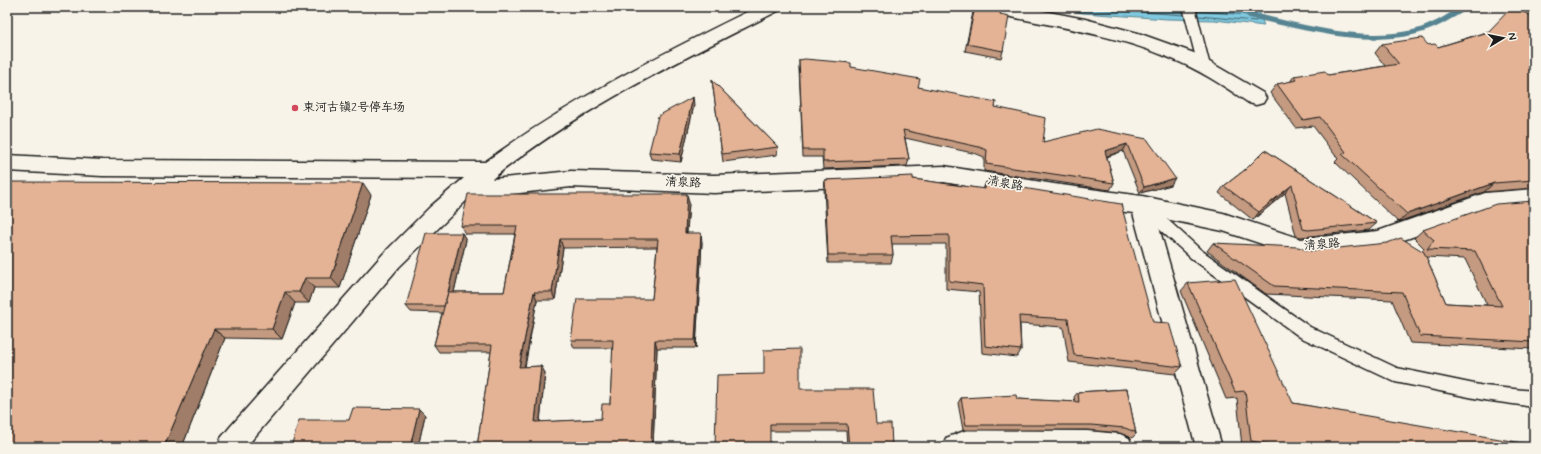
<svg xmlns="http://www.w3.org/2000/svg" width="1541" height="454" viewBox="0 0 1541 454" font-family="Mynerve,'LXGW WenKai TC',sans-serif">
<rect width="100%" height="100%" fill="#f7f3e8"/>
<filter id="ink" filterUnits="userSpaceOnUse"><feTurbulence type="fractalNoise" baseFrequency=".025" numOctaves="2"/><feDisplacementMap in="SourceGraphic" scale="8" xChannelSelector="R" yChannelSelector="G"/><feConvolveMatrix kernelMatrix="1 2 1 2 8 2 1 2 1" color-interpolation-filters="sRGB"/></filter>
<g filter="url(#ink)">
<path fill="#7fc9e0" stroke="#578492" d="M1050,7h208l6,19 -49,-6 -48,-1 -84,-6z"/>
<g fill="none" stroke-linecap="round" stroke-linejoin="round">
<g stroke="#44616a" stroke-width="1">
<path d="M1072,7l112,8"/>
<path d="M1123,7l60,3"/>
<path d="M1197,11l52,4 1,-8"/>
<path d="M1198,16l58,5 -1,-14"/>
</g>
<path fill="#578492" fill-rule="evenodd" d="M1460,7h9c-5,5 -12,9 -18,12 -58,38 -140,12 -202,-1l-4,-3 4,-3c53,12 110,30 164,18 17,-4 32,-14 47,-23z"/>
<defs>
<g id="lane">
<path d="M1183,7h12l15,59 -2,3h-8l-2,-3z"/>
<path d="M1142,199l5,2 54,49 109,77 87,41 87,18 50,5v16l-50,-7 -89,-18 -95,-45 -109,-79 -54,-49 -2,-4 2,-4z"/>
</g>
<g id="street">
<path d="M757,7h24l-3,4c-98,50 -200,98 -286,168l79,-8 143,4 230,-9 110,18 88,12 81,17 78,26 77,-8 107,-38 49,-4v18l-48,4 -108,38 -77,8 -78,-26 -67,-14 66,230h-26l-63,-234 -79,-11 -110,-20 -230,11 -143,-6 -103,12 -69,68 -153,180h-29l4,-9 9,-11 153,-173 47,-47 34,-29 -362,-2 -95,-5v-16l95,5 383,2c85,-62 178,-109 272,-155z"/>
<path d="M983,7h40l62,12 53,14 56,20 69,40 3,5 -3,5 -7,2 -7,-2c-25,-17 -51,-34 -79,-45 -57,-24 -118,-32 -178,-45l-6,-2z"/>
<path d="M967,430l120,1 33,3 9,4 4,9h-191l4,-9z"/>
</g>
</defs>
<use href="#lane" stroke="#1c1c1c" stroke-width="3"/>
<use href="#street" stroke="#1c1c1c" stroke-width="3"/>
<use href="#lane" fill="#f7f3e8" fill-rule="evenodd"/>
<use href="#street" fill="#f7f3e8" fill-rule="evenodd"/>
</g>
<g fill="#c49a80" stroke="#1c1c1c" fill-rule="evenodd">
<path d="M974,7l26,7 3,37 -2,7 -36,-7z"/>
<path d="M1534,17v171l-50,4 -86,30 -63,-60 3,-3 -25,-33 -17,2 -26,-35 7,-9 13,-2 4,-6 34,-1 57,-9 -10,-13 7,-9 46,1 10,2z"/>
<path d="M799,60l52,7 67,20 77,20 48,35 104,-3 24,46 -31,8 -17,-42 -16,6 7,26 -4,7 -126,-19v-14l-7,-3 -72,-16 4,21 -2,7 -84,3 -1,-12h-19l-4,-89z"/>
<path d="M712,80l66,67 -1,8 -54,7z"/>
<path d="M694,105l-13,57 -30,-3 -2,-7z"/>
<path d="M1265,150l112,73 -8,7 -68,7 -5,-1 -11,-43 -32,27 -34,-27 5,-7 22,-17z"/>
<path d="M913,179l70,10 3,-7 167,140 29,45 -7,7 -106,-12 -6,-35 -43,-3 1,26 -4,7 -35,-4 -3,-61 -33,-3v-45h-54l1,11 -2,8h-63l-4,-74 1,-9z"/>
<path d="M371,195l-31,93h-26l-5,15h-14l-13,36 -57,-1 -43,109h-175z"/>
<path d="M1534,201v148l-124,-6 -18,-43 -126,-6 -59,-43 6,-8 96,8h113l2,-3 -10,-10 9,-8zM1426,257l39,2 22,46 -41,-2z"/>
<path d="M689,202l-2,31 15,9 -6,106h-39l-4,99h-362l58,-27 76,-5 -7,32h59l14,-95h-52l-5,-7 8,-32 -31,-1 -5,-6 56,-73 4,7 -12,52h50l11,-58h-50l-4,-8zM657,247l-5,52 -81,41 3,8h39l-3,56 -9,15 -61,3 5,-49 -4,-7 -16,1 12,-67h18l8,-52z"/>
<path d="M1188,283l105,120 241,44h-292l-5,-49 -11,1 -45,-108z"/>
<path d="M800,389l76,35 16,23h-45l-1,-16h-76l-55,16z"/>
<path d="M1127,389l9,45 -5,5 -1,-2 -10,-4 -33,-3h-124l-5,-27 3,-5 56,1 58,3 -1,-5 4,-5z"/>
</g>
<g fill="#a07d68" stroke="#1c1c1c">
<path d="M693,97l1,8 -13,57 -1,-8z"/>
<path d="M1127,144l-4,7 -22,7 4,-7z"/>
<path d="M1175,178l-4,7 -31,8 4,-6z"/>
<path d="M363,183l8,12 -31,93 -9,-10z"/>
<path d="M1494,183l-10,9 -86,30 9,-8z"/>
<path d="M1292,185l-7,8 -32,27 6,-8z"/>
<path d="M687,194l2,8 -3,39 -1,-8z"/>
<path d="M462,233l4,7 -17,73 -4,-7z"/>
<path d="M701,233l1,9 -6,106 -1,-8z"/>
<path d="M560,239l3,9 -8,52 -3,-8z"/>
<path d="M305,278l9,10 -5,15 -10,-11z"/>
<path d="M285,292l10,11 -13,36 -10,-10z"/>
<path d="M534,292l3,8 -14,74 -4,-7z"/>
<path d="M214,329l11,9 -43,109h-18z"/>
<path d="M655,340l2,8 -4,99h-2z"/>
<path d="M541,366l4,7 -6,55 -4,-6z"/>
<path d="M419,409l6,6 -7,32h-8z"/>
</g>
<g fill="#e4b395" stroke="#1c1c1c" fill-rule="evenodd">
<path d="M975,7h20l6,2 -1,5 9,2 -6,35 -36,-7z"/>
<path d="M1512,7l22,10v163l-40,3 -87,31 -65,-60 4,-2 -26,-35 -17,3 -26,-36 20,-4 -3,-4 31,-5 3,4 71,-11 -17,-20 40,-6 6,7 7,-1 3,3 50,-15z"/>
<path d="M805,59l46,4v4l69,12 -2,8 78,15 -1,5 51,11 -3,24 54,-13 50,10 28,39 -31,9 -17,-43 -22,7 9,32 -128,-19 1,-14 -8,-3 -76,-17 6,29 -86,3v-12h-20l-4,-90z"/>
<path d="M712,80l66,67 -56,7z"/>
<path d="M693,97l-13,57 -31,-2 9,-36z"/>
<path d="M1265,150l112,73 -69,7 -5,-1 -11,-44 -33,27 -35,-26 22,-17z"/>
<path d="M913,176v3l72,10 1,-7 135,22 32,118 16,1 13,44 -108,-12 -6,-36 -49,-3 2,34 -36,-4 -2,-61 -34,-4v-46l-58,1 2,19h-65l-3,-75z"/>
<path d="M7,182l356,1 -32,95h-26l-6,14h-14l-13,37h-58l-50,118h-157z"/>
<path d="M468,194h219l-2,39h16l-6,107h-40l-4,107h-236h62l15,-102h-58l14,-53h56l13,-66h-56zM560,239h98l-6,60h-75l-6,41h42l-3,64h-8l-1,15 -66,3 6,-56 -22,1 15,-75h18z"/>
<path d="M1534,201v141l-114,-6 -18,-44 -128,-6 -61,-43 85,4 11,4 78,-8 14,-5 23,14 22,51 56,3 -27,-55 -48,-2 7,-9 -11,-10 73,-26z"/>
<path d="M426,233h36l-14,59 -4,14h-38z"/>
<path d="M1235,279l58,124 241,42v2h-250l-33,-6 -6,-50 -10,1 -47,-109z"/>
<path d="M800,349v40h73l3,35h15l1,23h-43l-2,-23h-77v23h-55l2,-72 47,-1v-24z"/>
<path d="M1127,389l9,45 -1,-2 -10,-4 -34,-3h-125l-5,-27 55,-3 1,4 62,3 -1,-10z"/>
<path d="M353,408l66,1 -9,38h-119l8,-27h50z"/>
<path d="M969,444h169v3h-172h4z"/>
</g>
</g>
<circle fill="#d1495b" stroke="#f7f3e8" stroke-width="1.5" cx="295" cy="108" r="4"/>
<g text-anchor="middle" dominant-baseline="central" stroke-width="3.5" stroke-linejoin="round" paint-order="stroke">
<g font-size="12" fill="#1c1c1c" stroke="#f7f3e8" text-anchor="start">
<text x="303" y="108">束河古镇2号停车场</text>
</g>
<g font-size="12" fill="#1c1c1c" stroke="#f7f3e8">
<text transform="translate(683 183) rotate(2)">清泉路</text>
<text transform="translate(1005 184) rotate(10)">清泉路</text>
<text transform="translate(1322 245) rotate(-5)">清泉路</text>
</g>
</g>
<rect width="1541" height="454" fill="none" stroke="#f7f3e8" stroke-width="24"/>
<rect x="12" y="12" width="1517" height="430" fill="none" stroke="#1c1c1c" stroke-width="1.5" filter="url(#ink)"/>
<g transform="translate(1503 38) rotate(80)" stroke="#f7f3e8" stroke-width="3" paint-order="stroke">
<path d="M0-3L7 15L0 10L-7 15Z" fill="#1c1c1c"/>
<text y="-6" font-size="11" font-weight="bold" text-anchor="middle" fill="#1c1c1c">N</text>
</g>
</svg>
